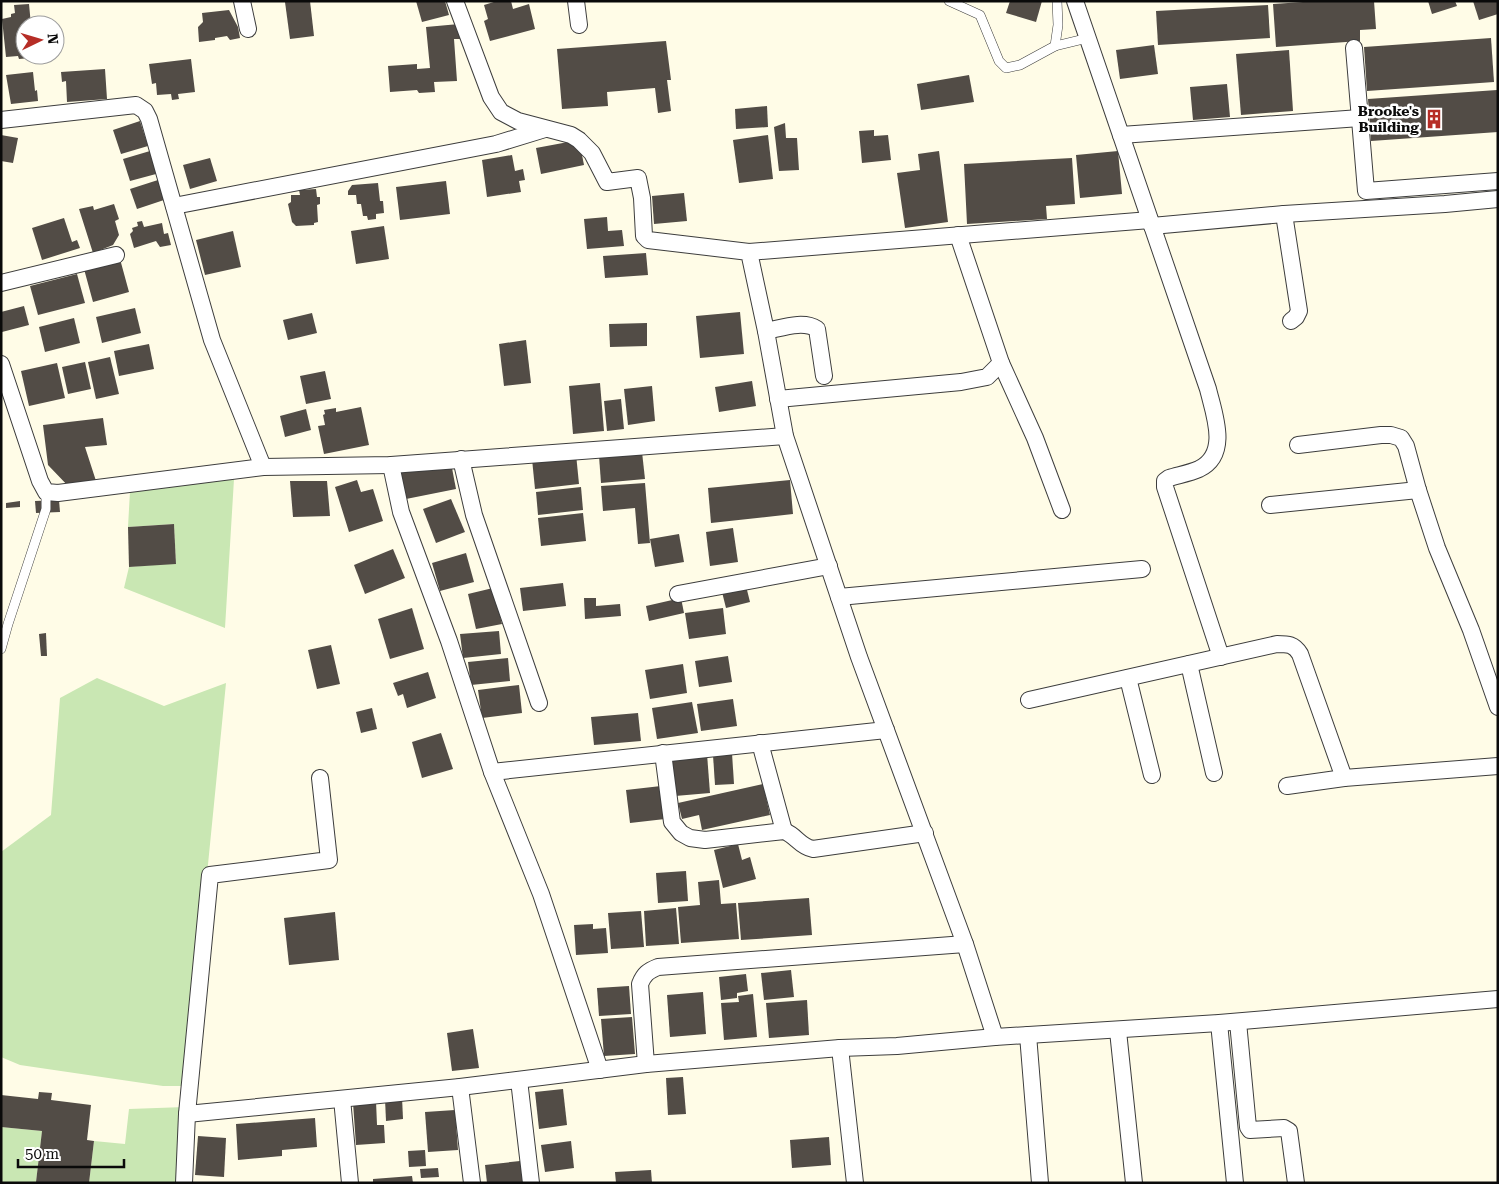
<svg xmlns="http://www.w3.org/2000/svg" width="1499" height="1184" viewBox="0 0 1499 1184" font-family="'Roboto Serif',serif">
<rect width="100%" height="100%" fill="#fffce7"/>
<g fill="#c9e7b3">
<path d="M234,479l-9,149 -101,-40 5,-21 47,-4 -2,-39 -46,3 2,-36z"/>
<path d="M97,678l67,28 62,-23 -40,403h-23l-143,-21 -19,-8v-205l50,-37 9,-117z"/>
<path d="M185,1107l-6,76h-90l5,-42 31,3 4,-35z"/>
<path d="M1,1127l41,4 -6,51 7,1h-42z"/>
</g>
<g fill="#524c46">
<path d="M310,1l4,35 -24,3 -5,-37z"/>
<path d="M416,1h29l4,14 -27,7z"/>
<path d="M497,1h14l2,8 16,-5 6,25 -45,12 -6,-20 4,-2 -4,-14z"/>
<path d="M1010,1h32l-6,21 -30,-9z"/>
<path d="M1318,1h56l2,28 -16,1v11l-84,6 -3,-43z"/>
<path d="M1428,1h27l2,5 -25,8z"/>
<path d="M1473,1h25v13l-19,6z"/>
<path d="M29,4l2,21h-6v30h5l1,3 -12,1 -1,-3 -12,1 -4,-38 9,-2v-3l4,-1 -1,-8z"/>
<path d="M1268,5l2,33 -112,7 -2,-34z"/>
<path d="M229,10l9,17 2,11 -10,2 -3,-4 -12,2v2l-16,2 -1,-15 5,-5 -1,-9z"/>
<path d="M459,24l1,15h-6l3,42 -23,1 1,10 -16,1 -2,-3 -27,2 -2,-26 29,-2v5l13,-1 -4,-41z"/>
<path d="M1491,38l3,44 -127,9 -3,-44z"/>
<path d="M666,41l5,39h-4l4,31 -13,2 -3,-25 -48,4 1,14 -46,3 -5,-60z"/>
<path d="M1154,45l4,29 -38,5 -4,-29z"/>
<path d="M1289,50l4,61 -52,4 -5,-61z"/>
<path d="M191,59l4,33 -17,2 1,5 -7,1 -1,-6 -14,1 -1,-12 -4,1 -3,-20z"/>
<path d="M105,69l2,30 -40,3 -1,-21 -4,1 -1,-10z"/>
<path d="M33,72l2,19 2,-1 1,11 -27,3 -5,-29z"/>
<path d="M969,75l5,27 -53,8 -4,-26z"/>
<path d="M1227,84l3,33 -37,3 -3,-33z"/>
<path d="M1497,90l1,42 -127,9 -3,-42z"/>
<path d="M767,106l1,21 -32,2 -1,-20z"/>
<path d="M140,121l8,25 -27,8 -8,-24z"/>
<path d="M785,123l1,15h11l2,32 -20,1 -5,-44z"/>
<path d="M874,130v6l14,-1 3,25 -29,3 -3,-32z"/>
<path d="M1,135l17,3 -5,25 -12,-2z"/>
<path d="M768,135l5,44 -34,4 -6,-43z"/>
<path d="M579,140l5,25 -43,9 -5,-26z"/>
<path d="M150,151l6,23 -26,7 -7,-22z"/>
<path d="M939,151l9,71 -43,6 -8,-55 23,-3 -2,-16z"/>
<path d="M1118,151l4,43 -42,4 -4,-43z"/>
<path d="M512,155l3,16 8,-2 2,11 -6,1 2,11 -34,5 -5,-37z"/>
<path d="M210,158l7,23 -27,8 -7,-24z"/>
<path d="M1072,158l3,46 -29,2 1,13 -80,5 -3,-60z"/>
<path d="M158,180l6,20 -27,9 -7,-20z"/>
<path d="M446,181l4,33 -50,6 -4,-33z"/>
<path d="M378,183l2,18h3l1,12 -8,1v5l-8,1 -1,-4h-4l-2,-12h-4l-1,-9h-8v-4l4,-6z"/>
<path d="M316,189l1,8h3v7l-3,1 1,17 -4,1v2l-18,1 -4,-4 -4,-18 3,-2v-7h9l-1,-5z"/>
<path d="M684,193l3,28 -33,3 -2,-28z"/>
<path d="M114,204l5,15 -4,2 4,14 -6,10 -20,8 -14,-44 14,-3 1,4z"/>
<path d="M607,217l1,14 14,-1 2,16 -37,3 -3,-30z"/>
<path d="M64,218l8,24 5,-2 3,8 -38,12 -10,-32z"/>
<path d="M142,221l2,6 18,-4 2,11 4,-1 3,12 -11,2 -4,-6 -22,7 -4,-14 3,-3 -1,-3 6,-2 -1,-4z"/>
<path d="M384,226l5,33 -33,5 -5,-33z"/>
<path d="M233,231l8,36 -36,8 -9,-35z"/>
<path d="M646,253l2,22 -43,3 -2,-22z"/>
<path d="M120,259l9,33 -36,10 -9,-33z"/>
<path d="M77,274l8,29 -47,12 -8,-29z"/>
<path d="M24,306l5,19 -27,7 -1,-20z"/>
<path d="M135,308l6,25 -39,10 -6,-26z"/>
<path d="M740,312l4,42 -44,4 -4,-42z"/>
<path d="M312,313l5,20 -29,7 -5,-20z"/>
<path d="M74,318l6,25 -35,9 -6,-25z"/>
<path d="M647,323v23l-37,1 -1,-23z"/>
<path d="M526,340l5,43 -27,3 -5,-42z"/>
<path d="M149,344l5,25 -35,7 -5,-25z"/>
<path d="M110,357l9,37 -23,5 -8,-37z"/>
<path d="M85,362l6,27 -23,5 -6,-27z"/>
<path d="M57,363l8,35 -36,8 -8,-35z"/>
<path d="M325,371l6,28 -25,5 -6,-28z"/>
<path d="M752,381l4,25 -37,6 -4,-25z"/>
<path d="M600,383l4,48 -31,3 -4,-48z"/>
<path d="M652,386l3,35 -27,4 -4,-36z"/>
<path d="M621,399l3,30 -17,2 -3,-30z"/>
<path d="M361,407l8,38 -45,9 -6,-28 7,-1 -2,-10 2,-1 -1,-4 12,-2v4z"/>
<path d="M306,409l5,21 -26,7 -5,-21z"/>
<path d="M103,418l4,27 -22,2 12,37 -26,5 -23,-24 -5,-40z"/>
<path d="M642,452l3,27 -44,4 -2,-27z"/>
<path d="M576,454l3,30 -44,5 -3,-30z"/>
<path d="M451,463l5,26 -50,10 -5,-26z"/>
<path d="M357,480l4,12 12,-3 10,32 -34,11 -14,-45z"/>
<path d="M790,480l3,34 -82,9 -3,-35z"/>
<path d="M290,481h37l3,35 -37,1z"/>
<path d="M645,483l5,60 -12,1 -3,-36 -32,3 -2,-25z"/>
<path d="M581,487l2,23 -45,5 -2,-23z"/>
<path d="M451,499l14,33 -29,11 -13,-34z"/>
<path d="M59,500l1,12 -24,1 -1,-12z"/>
<path d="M20,501v6l-14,1v-5z"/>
<path d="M583,513l3,28 -45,5 -3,-28z"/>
<path d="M174,524l2,40 -47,3 -1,-40z"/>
<path d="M733,528l5,34 -28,4 -4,-34z"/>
<path d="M679,534l5,28 -29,5 -5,-28z"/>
<path d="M393,549l12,29 -40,16 -11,-29z"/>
<path d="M466,553l8,29 -34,9 -8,-28z"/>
<path d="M563,583l3,23 -43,5 -3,-23z"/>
<path d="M746,586l4,16 -24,6 -4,-16z"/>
<path d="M493,588l9,36 -26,5 -8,-35z"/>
<path d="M584,598h12v8l24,-2 1,12 -36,3z"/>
<path d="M681,598l3,15 -35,8 -3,-15z"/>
<path d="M412,608l12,41 -34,10 -12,-40z"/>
<path d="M723,608l3,26 -37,5 -4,-26z"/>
<path d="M499,631l2,23 -38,4 -3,-24z"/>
<path d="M46,633l1,23h-6l-2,-22z"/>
<path d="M331,645l9,39 -23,5 -9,-39z"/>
<path d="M728,656l4,26 -33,5 -4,-26z"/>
<path d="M508,658l2,23 -39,4 -3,-23z"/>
<path d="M683,664l4,29 -37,6 -5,-29z"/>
<path d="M428,672l8,26 -29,10 -4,-14 -5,2 -5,-13z"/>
<path d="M519,685l3,28 -40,5 -4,-28z"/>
<path d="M733,699l4,27 -36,5 -4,-27z"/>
<path d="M692,702l6,31 -41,6 -5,-31z"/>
<path d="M372,708l5,21 -16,4 -5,-21z"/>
<path d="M638,713l3,28 -47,4 -3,-28z"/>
<path d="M441,733l12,36 -31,9 -10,-36z"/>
<path d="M732,753l2,31 -19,1 -2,-30z"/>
<path d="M707,754l3,39 -35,3 -3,-40z"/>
<path d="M763,784l7,31 -68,15 -3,-15 -17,4 -4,-16z"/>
<path d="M661,786l4,33 -35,4 -4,-33z"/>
<path d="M738,844l4,16 8,-3 6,22 -33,9 -9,-38z"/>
<path d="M686,871l2,30 -30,2 -2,-30z"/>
<path d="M719,880l2,24 15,-1 3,36 -58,4 -3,-36 22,-2 -2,-23z"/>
<path d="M809,898l3,37 -71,5 -3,-37z"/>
<path d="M676,908l3,36 -33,2 -2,-35z"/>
<path d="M641,911l3,36 -33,2 -3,-36z"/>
<path d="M335,912l4,48 -50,5 -5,-47z"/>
<path d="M593,924v5l13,-1 2,25 -32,2 -2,-30z"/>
<path d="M791,970l3,27 -30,3 -3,-27z"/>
<path d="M746,974l2,17 -11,2v5l-16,2 -2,-23z"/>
<path d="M629,986l2,28 -32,2 -2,-28z"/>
<path d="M703,992l3,42 -36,3 -3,-42z"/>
<path d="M753,994l4,43 -33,3 -3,-37 18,-1 -1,-6z"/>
<path d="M807,1000l2,35 -40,3 -3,-35z"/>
<path d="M632,1017l3,37 -31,2 -3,-37z"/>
<path d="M473,1029l6,39 -27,3 -5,-38z"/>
<path d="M683,1077l3,37 -18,1 -2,-37z"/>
<path d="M563,1089l4,36 -28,4 -4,-37z"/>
<path d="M39,1092l13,1 -1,7 40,5 -4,35 7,1 -5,42 -53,-1 6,-51 -41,-4v-32l37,4z"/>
<path d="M402,1097l1,22 -17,2 -1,-22z"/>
<path d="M376,1101l1,24h7l1,18 -29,2 -3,-42z"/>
<path d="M455,1110l3,40 -30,2 -3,-40z"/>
<path d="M315,1118l2,29 -35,3v6l-44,4 -2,-36z"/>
<path d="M198,1136l28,2 -2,39 -29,-2z"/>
<path d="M829,1137l2,28 -39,3 -2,-28z"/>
<path d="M571,1141l3,27 -29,4 -4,-27z"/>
<path d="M425,1150l1,16 -17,1 -1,-16z"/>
<path d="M520,1161l3,22h-36l-2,-18z"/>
<path d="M438,1168l1,9 -18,1 -1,-9z"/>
<path d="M651,1170l1,13h-36l-1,-11z"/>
<path d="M412,1176l1,7h-40v-4z"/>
</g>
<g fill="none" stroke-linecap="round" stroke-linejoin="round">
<defs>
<g id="lane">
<path d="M949,1l31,14 19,46 7,7 14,-3 35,-19 3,-21 -1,-24"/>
<path d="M1055,46l33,-8"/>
<path d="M1,649l7,-25 38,-115v-17"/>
</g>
<g id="street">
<path d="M242,1l6,28"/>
<path d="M455,1l36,96 10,15 17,9 53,14 8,5 13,13 15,29 31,-4 4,20 2,38 4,4 101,12 17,79 19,105 74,221 106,287 30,93"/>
<path d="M576,1l3,24"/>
<path d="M1075,1l133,388c6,25 22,65 -9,80 -9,4 -20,6 -30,9l-4,3v6l56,170"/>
<path d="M1354,48l12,143 132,-10"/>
<path d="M1,120l135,-15 9,6 4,8 63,221 51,127"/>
<path d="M1121,135l239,-17"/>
<path d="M174,206l322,-62 49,-15"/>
<path d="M1284,214l15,97 -3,6 -5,4"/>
<path d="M1152,226l132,-12 161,-10 53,-5"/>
<path d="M749,252l401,-32"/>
<path d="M1,283l115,-28"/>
<path d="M766,331c16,-3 37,-11 51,-2l7,47"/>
<path d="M1001,363l34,75 27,72"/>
<path d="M1,364l39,117 6,11 12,1 205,-26 128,-2 394,-29"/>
<path d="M778,399l183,-17 26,-5 14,-14 -43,-128"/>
<path d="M1298,445l83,-10h10l10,3 5,8 12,44 19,58 34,82 27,77"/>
<path d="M461,459l13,56 65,188"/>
<path d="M391,465l10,47 48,129 43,131 49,122 59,176"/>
<path d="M1270,505l148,-15"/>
<path d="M678,594l151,-28"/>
<path d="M839,597l303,-28"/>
<path d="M1189,664l25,109"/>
<path d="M1128,678l24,97"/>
<path d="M1029,700l248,-56c11,0 17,0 23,10l44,124"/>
<path d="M760,743l24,88"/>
<path d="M663,753l9,69 9,11 9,5 15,2 79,-9c13,5 15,15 29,18l112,-16"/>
<path d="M492,772l394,-42"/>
<path d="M1287,786l57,-8 154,-12"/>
<path d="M1238,1022l10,105 2,3 34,-2 5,3 7,52"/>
<path d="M1219,1023l16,160"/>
<path d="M1118,1031l16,152"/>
<path d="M1028,1035l12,148"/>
<path d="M840,1048l15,135"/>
<path d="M646,1064l-6,-80c4,-10 8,-13 18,-17l307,-23"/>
<path d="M519,1080l12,103"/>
<path d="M460,1087l12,96"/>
<path d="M342,1099l8,84"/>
<path d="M187,1114l273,-27 186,-23 194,-16 57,-2 98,-9 224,-14 279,-24"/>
<path d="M184,1183l3,-69 23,-239 119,-15 -9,-82"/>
</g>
</defs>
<use href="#lane" stroke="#3d3d3d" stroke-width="10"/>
<use href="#street" stroke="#3d3d3d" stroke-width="18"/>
<use href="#lane" stroke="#fff" stroke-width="9"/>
<use href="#street" stroke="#fff" stroke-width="16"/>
</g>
<defs>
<symbol id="building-bare" viewBox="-9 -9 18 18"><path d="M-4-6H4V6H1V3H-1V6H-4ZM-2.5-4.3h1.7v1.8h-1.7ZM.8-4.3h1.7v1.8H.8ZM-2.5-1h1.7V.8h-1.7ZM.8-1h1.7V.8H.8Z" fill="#b62d26" stroke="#fff" stroke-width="2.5" paint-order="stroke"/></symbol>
</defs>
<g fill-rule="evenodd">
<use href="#building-bare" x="1420" y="105" width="28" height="28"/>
</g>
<g text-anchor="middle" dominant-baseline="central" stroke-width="5" stroke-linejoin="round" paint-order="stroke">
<g font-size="14" font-weight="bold" fill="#0a0a0a" stroke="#fff" text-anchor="end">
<text x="1419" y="111">Brooke's<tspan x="1419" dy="16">Building</tspan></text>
</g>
</g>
<rect width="1499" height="1184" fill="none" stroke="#0a0a0a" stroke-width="5"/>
<g transform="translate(40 40) rotate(85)"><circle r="24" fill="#ffffff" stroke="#9d9d9d"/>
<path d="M0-4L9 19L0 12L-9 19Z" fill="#b62d26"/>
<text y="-8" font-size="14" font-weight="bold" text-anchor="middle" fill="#0a0a0a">N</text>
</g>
<path d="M18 1159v8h106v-8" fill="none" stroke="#0a0a0a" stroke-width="2.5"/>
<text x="25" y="1159" font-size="15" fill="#0a0a0a" stroke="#ffffff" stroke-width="4" paint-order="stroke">50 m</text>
</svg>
